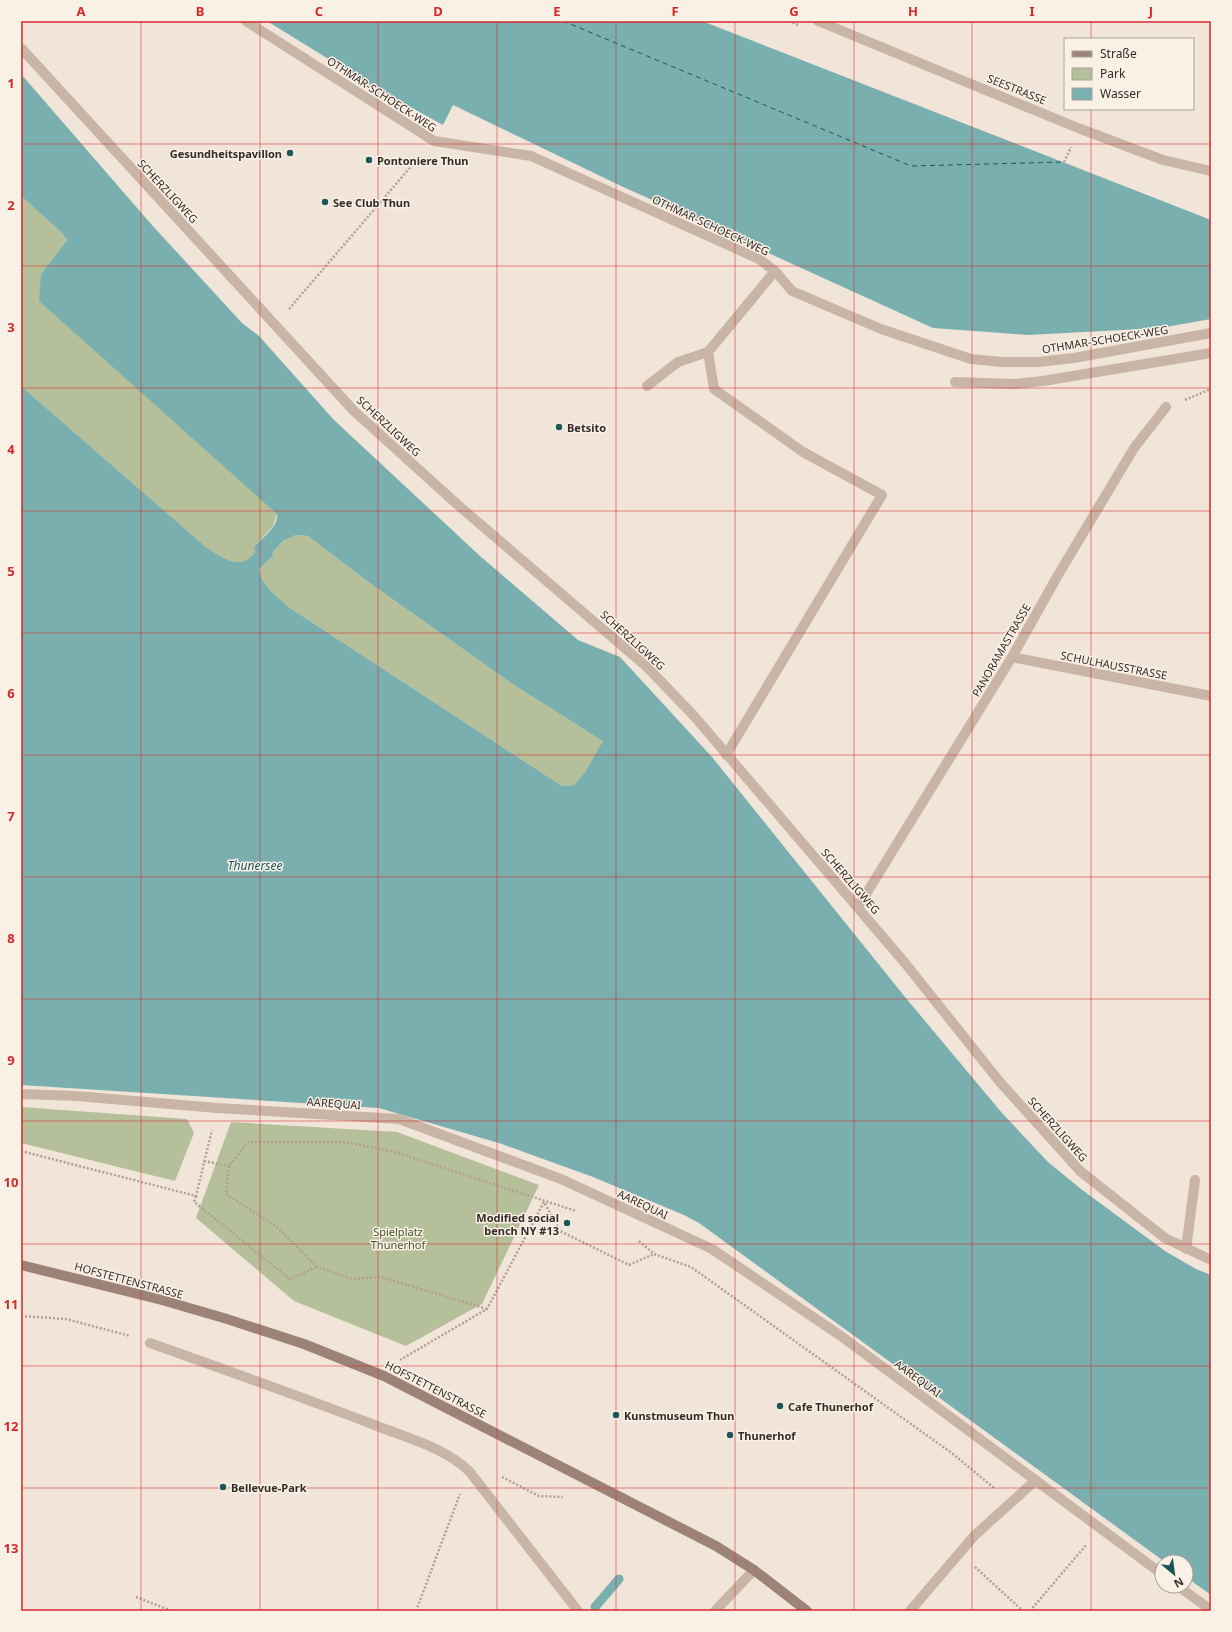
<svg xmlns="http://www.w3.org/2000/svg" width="1232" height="1632" viewBox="0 0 1232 1632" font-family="'Noto Sans',sans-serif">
<rect width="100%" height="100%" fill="#f1e5da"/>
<g fill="#b5c09a">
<path d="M21,196l40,36 6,8 -26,34 236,240 -4,12 -19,21 1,5c-14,20 -34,5 -49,-5l-185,-161z"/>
<path d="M296,535l12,1 59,45 147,104 90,56 -18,30 -12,14 -12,1 -272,-178c-12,-11 -29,-22 -31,-39l15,-14 -2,-2 11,-12z"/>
<path d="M21,1107l166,12 7,14 -19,48 -154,-38z"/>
<path d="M231,1122l166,10 142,53 -57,119 -76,42 -112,-45 -98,-83z"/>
</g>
<g fill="#79afae" fill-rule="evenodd">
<path d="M267,21h435l509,199v99l-51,9 -132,7 -95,-7 -314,-143 -166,-80 -10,20 -71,-39z"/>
<path d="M21,74l130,150 91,99 17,13 75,84 146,136 98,84 42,17 92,100 193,240 97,116 46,49 33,27 84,62 31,18 15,6v320l-25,-18v-15h-21l-466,-339 -15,-8 -91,-38 -91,-33 -123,-36 -358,-23v-699l185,161c15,10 35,25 49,5l-1,-5c8,-9 25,-21 23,-33l-238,-213 2,-27 26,-34 -6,-8 -40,-36zM296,535l12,1 59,45 103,73 44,31 89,56 -17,30 -12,14 -12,1 -272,-178c-12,-11 -29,-22 -31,-39l15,-14 -2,-2 11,-12z"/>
</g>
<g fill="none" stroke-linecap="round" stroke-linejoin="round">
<path stroke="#79afae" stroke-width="9" d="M595,1607l24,-28"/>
<path stroke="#1c5657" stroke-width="1" stroke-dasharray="5 4" stroke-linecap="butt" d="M563,21l348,145 153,-4"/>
<g stroke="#b59e90" stroke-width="2.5" stroke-dasharray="2 2" stroke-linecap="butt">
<path d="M789,21l9,4"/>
<path d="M1064,162l7,-15"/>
<path d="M289,309l131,-153"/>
<path d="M1185,400l26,-11"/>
<path d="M21,1151l175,45 16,-66"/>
<path d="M204,1161l25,5"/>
<path d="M196,1196l-2,6 96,77 27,-12"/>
<path d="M639,1241l15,13 37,13 262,187 41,34"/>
<path d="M487,1309l-106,-32 -28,2 -36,-12 -40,-40 -51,-33 3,-28 19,-24h97l50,10 181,59"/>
<path d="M21,1316l45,3 64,17"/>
<path d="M400,1360l87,-51 57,-107 16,29 69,34 25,-11"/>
<path d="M502,1477l37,19 24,1"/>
<path d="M975,1567l48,44"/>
<path d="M136,1597l36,14"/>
<path d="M416,1611l44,-117"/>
<path d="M1030,1611l57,-67"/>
</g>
<g stroke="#c9b5a6" stroke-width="10">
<path d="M955,382l59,2 29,-3 168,-28"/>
<path d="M726,755l156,-260 -79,-43 -89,-63 -6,-37 67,-81"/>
<path d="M1186,1249l9,-69"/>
<path d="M150,1343c76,27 152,54 227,83 31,12 68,22 92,45l109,140"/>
<path d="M910,1611l64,-75 62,-56"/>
</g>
<g stroke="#c9b5a6" stroke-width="10">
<path d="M21,48l333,363 105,95 188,161 47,49 211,247 94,118 81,90"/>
<path d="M21,1094l55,2 141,12 182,11 162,60 151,70 129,87 321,238"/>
<path d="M1178,1586l33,24"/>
</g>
<g stroke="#c9b5a6" stroke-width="10">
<path d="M246,21l188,120 97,15 228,103 16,12 17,20 89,38 90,30 31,3h36l36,-4 137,-25"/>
<path d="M647,386l31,-24 30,-10"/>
<path d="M1012,657l199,39"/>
<path d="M858,907l154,-250 46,-82 76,-127 32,-41"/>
<path d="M1080,1171l85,67 46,22"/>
<path d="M715,1611l39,-41"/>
</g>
<path stroke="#c9b5a6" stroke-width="10" d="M818,21l260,107 85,32 48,11"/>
<path stroke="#9d8377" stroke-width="10" d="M21,1265l141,35 65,19 77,25 80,32 332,170 38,24 53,41"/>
</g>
<path fill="none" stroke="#d62828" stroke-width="1" stroke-opacity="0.55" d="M141,21v1590M260,21v1590M378,21v1590M497,21v1590M616,21v1590M735,21v1590M854,21v1590M972,21v1590M1091,21v18M1091,109v1502M21,144h1190M21,266h1190M21,388h1190M21,511h1190M21,633h1190M21,755h1190M21,877h1190M21,999h1190M21,1121h1190M21,1244h1190M21,1366h1190M21,1488h1190"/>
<g fill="#1c5657" stroke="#f9f0e6" stroke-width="1.5">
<circle cx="290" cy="153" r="4"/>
<circle cx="369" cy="160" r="4"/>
<circle cx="325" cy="202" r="4"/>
<circle cx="559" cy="427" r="4"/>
<circle cx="567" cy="1223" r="4"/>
<circle cx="780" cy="1406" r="4"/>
<circle cx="616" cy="1415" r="4"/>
<circle cx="730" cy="1435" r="4"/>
<circle cx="223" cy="1487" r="4"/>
</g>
<g text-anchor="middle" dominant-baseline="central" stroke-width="3" stroke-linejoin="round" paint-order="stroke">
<g font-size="11" fill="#352b27" stroke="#f9f0e6">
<text transform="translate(1017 89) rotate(22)">SEESTRASSE</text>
<text transform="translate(382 94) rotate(33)">OTHMAR-SCHOECK-WEG</text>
<text transform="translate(168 191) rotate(47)">SCHERZLIGWEG</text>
<text transform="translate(711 225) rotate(25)">OTHMAR-SCHOECK-WEG</text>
<text transform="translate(1105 339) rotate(-9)">OTHMAR-SCHOECK-WEG</text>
<text transform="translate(389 426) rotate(43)">SCHERZLIGWEG</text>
<text transform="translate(633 640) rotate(42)">SCHERZLIGWEG</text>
<text transform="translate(1001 650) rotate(-60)">PANORAMASTRASSE</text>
<text transform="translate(1114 665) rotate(11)">SCHULHAUSSTRASSE</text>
<text transform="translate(851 881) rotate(49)">SCHERZLIGWEG</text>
<text transform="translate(334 1103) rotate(4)">AAREQUAI</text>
<text transform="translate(1058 1129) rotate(48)">SCHERZLIGWEG</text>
<text transform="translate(643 1204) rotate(25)">AAREQUAI</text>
<text transform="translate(129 1280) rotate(15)">HOFSTETTENSTRASSE</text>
<text transform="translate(918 1378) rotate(36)">AAREQUAI</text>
<text transform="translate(436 1389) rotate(27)">HOFSTETTENSTRASSE</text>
</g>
<g font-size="11" font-weight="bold" fill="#352b27" stroke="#f9f0e6" text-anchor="start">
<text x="282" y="153" text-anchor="end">Gesundheitspavillon</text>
<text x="377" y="160">Pontoniere Thun</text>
<text x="333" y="202">See Club Thun</text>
<text x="567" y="427">Betsito</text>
<text x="559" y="1217" text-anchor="end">Modified social<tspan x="559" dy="13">bench NY #13</tspan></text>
<text x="788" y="1406">Cafe Thunerhof</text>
<text x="624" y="1415">Kunstmuseum Thun</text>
<text x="738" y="1435">Thunerhof</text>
<text x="231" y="1487">Bellevue-Park</text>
</g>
<g font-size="11" fill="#46542b" stroke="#f9f0e6">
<text x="398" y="1231">Spielplatz<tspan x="398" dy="13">Thunerhof</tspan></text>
</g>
<g font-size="12" font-style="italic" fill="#1c5657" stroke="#f9f0e6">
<text x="255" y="865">Thunersee</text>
</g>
</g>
<rect width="1232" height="1632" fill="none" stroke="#f9f0e6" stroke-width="44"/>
<rect x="1064" y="38" width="130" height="72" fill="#f9f0e6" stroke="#aba19a"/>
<rect x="1072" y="51" width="20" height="6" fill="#9d8377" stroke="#aba19a"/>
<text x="1100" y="58" font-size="12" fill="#352b27">Straße</text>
<rect x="1072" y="68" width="20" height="12" fill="#b5c09a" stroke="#aba19a"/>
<text x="1100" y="78" font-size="12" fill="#352b27">Park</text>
<rect x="1072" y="88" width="20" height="12" fill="#79afae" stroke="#aba19a"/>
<text x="1100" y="98" font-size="12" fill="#352b27">Wasser</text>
<g transform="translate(1174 1574) rotate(151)"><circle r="19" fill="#f9f0e6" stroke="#aba19a"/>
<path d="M0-3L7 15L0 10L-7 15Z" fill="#1c5657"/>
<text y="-6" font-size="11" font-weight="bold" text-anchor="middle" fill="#352b27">N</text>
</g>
<rect x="22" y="22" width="1188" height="1588" fill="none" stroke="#d62828" stroke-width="1.5"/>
<g font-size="13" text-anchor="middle" font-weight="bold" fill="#d62828">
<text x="81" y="16">A</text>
<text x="200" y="16">B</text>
<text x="319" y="16">C</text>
<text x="438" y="16">D</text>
<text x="557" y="16">E</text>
<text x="675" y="16">F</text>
<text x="794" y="16">G</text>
<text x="913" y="16">H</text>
<text x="1032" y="16">I</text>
<text x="1151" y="16">J</text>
<text x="11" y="88">1</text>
<text x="11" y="210">2</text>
<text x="11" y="332">3</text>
<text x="11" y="454">4</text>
<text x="11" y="576">5</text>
<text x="11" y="698">6</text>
<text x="11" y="821">7</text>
<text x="11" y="943">8</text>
<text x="11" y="1065">9</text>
<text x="11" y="1187">10</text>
<text x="11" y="1309">11</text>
<text x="11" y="1431">12</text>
<text x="11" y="1553">13</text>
</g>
</svg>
